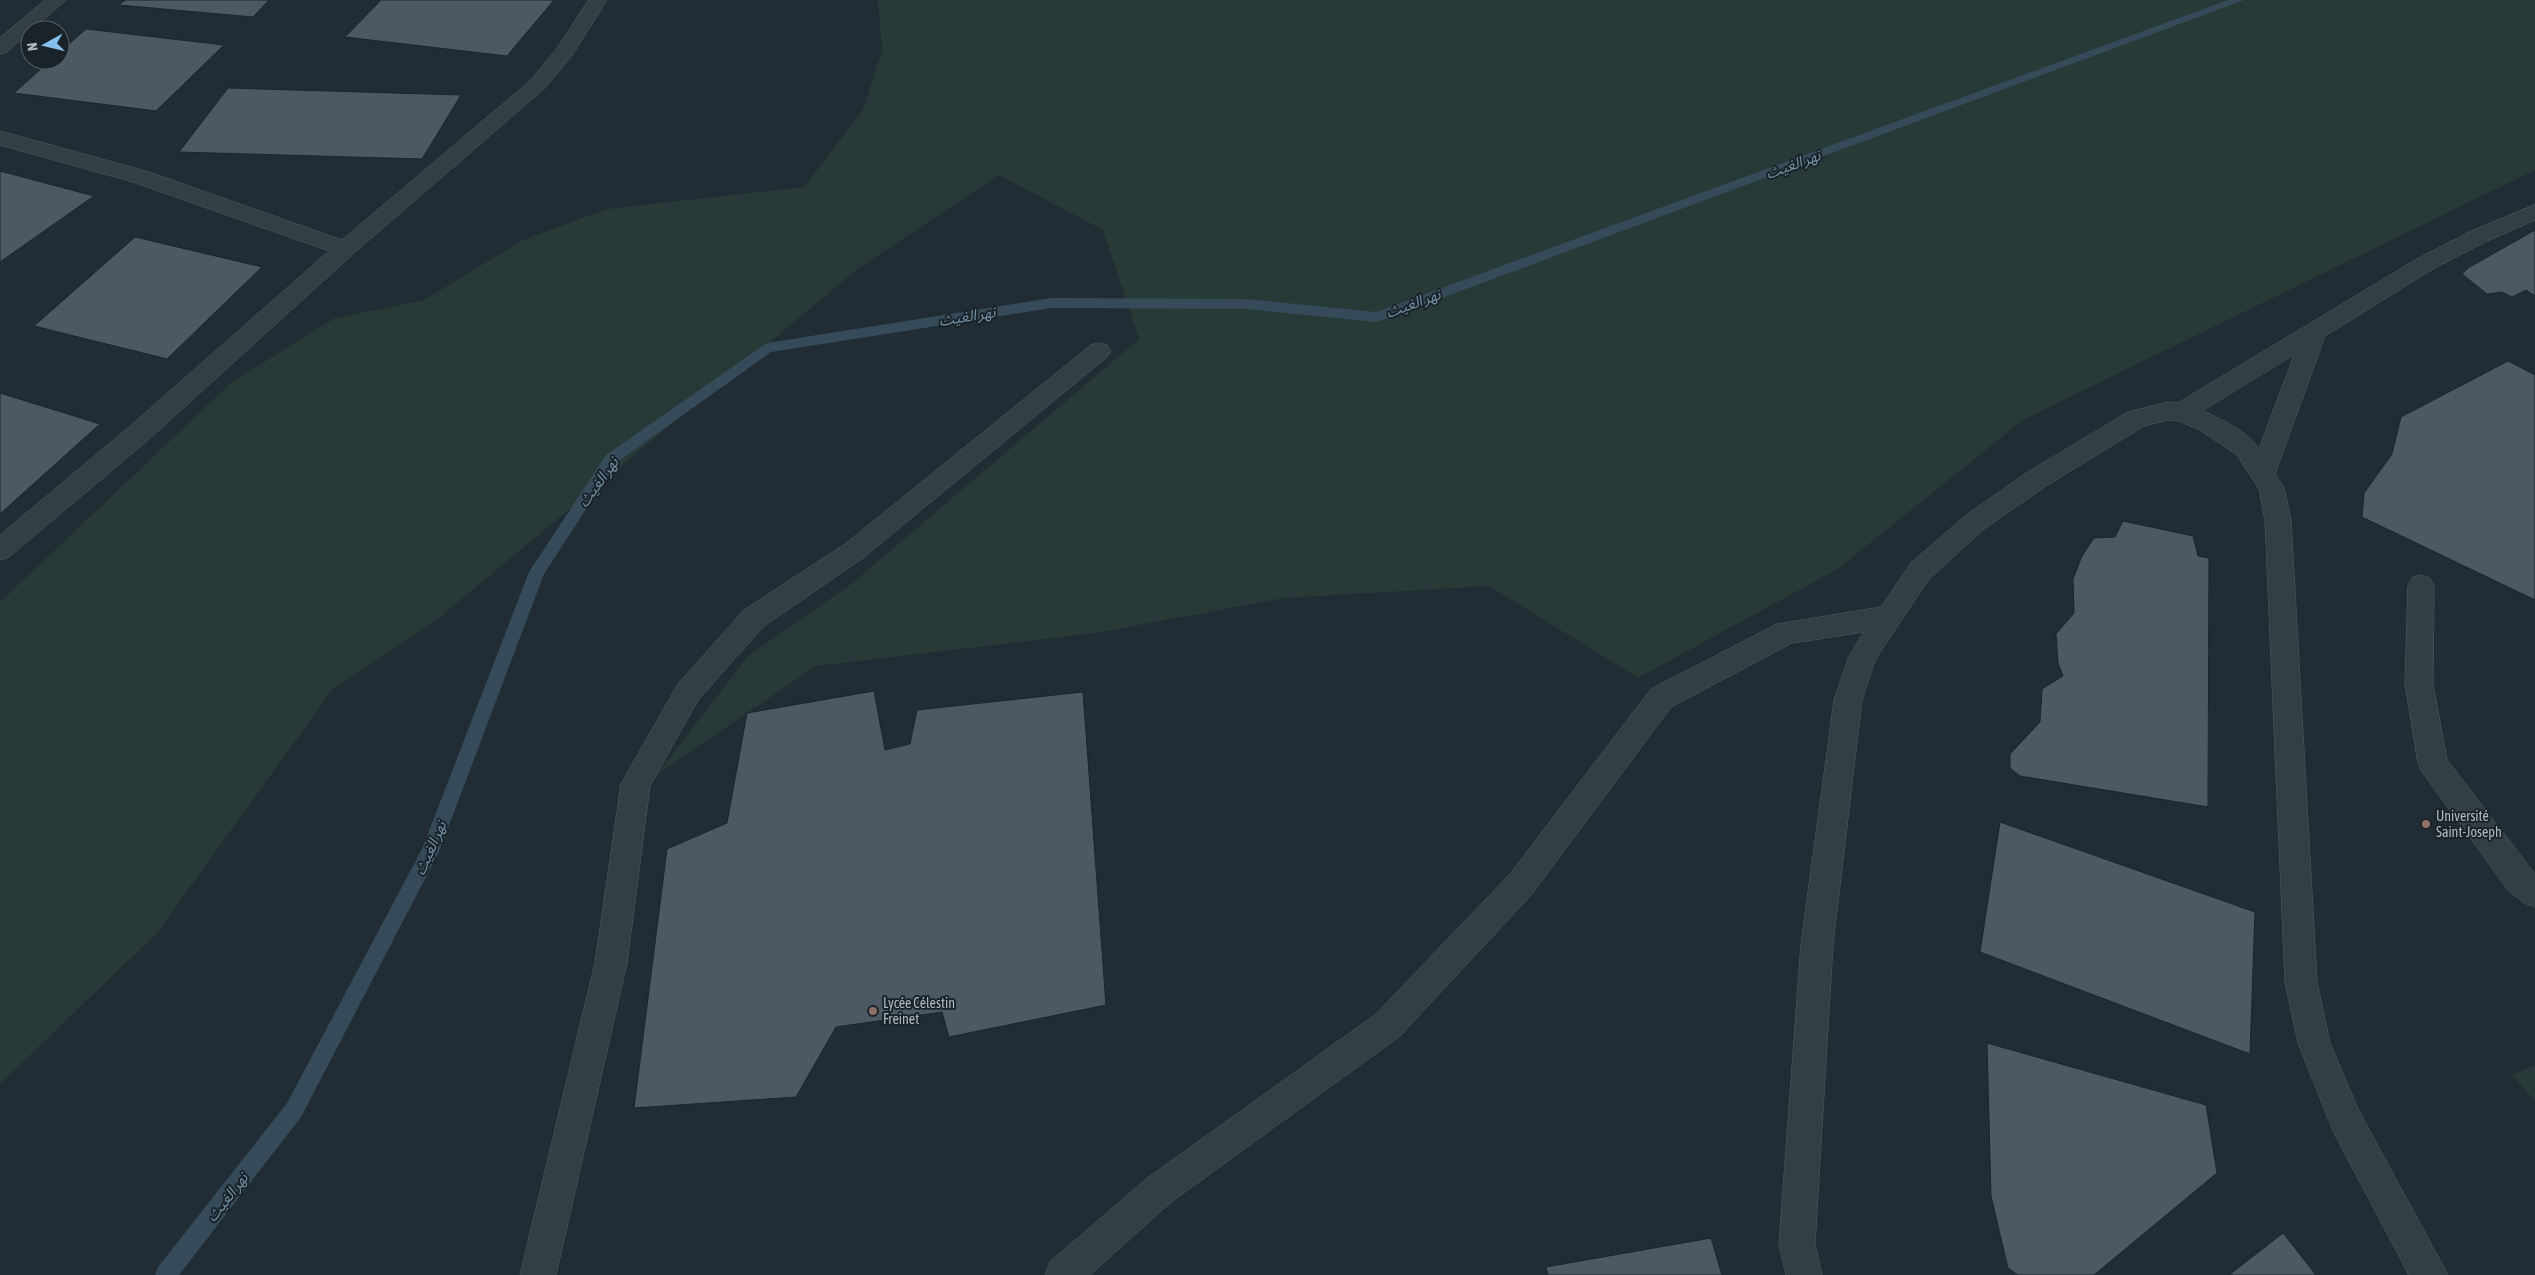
<svg xmlns="http://www.w3.org/2000/svg" width="2535" height="1275" viewBox="0 0 2535 1275" font-family="'Asap Condensed','Noto Sans Arabic',sans-serif">
<rect width="100%" height="100%" fill="#212c34"/>
<g fill="#273a37">
<path d="M878,0h1657v170l-512,250 -185,149 -200,109 -149,-92 -205,12 -188,35 -280,33 -160,109 93,-120 101,-70 289,-246 -36,-109 -104,-55 -140,93 -420,350 -107,72 -175,243 -157,151v-482l232,-220 103,-64 89,-18 99,-60 84,-31 197,-22 59,-77 19,-60z"/>
<path d="M2535,1065v36l-23,-26z"/>
</g>
<g fill="none" stroke-linecap="round" stroke-linejoin="round">
<path fill="#364b5a" fill-rule="evenodd" d="M2228,0h16l-867,322 -131,-13 -195,-1 -280,44 -155,111 -72,111 -105,278 -138,265 -122,158h-24l3,-8 129,-164 135,-254 107,-277 77,-117 161,-112 284,-45 195,1 130,13z"/>
</g>
<g fill="#4c5962" stroke="#1c252b">
<path d="M125,0h144l-16,17 -134,-12z"/>
<path d="M381,0h173l-47,56 -162,-19z"/>
<path d="M86,29l138,16 -68,66 -142,-18 37,-33h9v-8z"/>
<path d="M228,88l233,7 -39,64 -243,-7z"/>
<path d="M0,171l94,25 -94,66z"/>
<path d="M2535,230v66l-9,-6 -14,7 -10,-5 -15,2 -25,-20 6,-6z"/>
<path d="M135,237l127,30 -95,92 -133,-33z"/>
<path d="M2508,361l27,14v225l-173,-83 2,-24 28,-39 9,-37z"/>
<path d="M0,393l100,31 -100,90z"/>
<path d="M2123,521l70,15 5,20 11,2 -1,249 -188,-31 -10,-8v-14l30,-32 2,-33 21,-13 -5,-13 -2,-29 18,-21 -1,-34 9,-23 12,-18 21,-1z"/>
<path d="M874,691l11,59 25,-6 7,-34 166,-18 23,313 -157,32 -7,-25 -106,15 -40,70 -162,11 33,-259 60,-26 20,-110z"/>
<path d="M2000,822l255,90 -5,142 -270,-102z"/>
<path d="M1987,1043l219,62 11,68 -123,102h-76l-10,-7 -17,-72z"/>
<path d="M2283,1233l33,42h-87z"/>
<path d="M1711,1238l11,37h-174l-2,-8z"/>
</g>
<g fill="none" stroke-linecap="round" stroke-linejoin="round">
<defs>
<g id="minor">
<path d="M46,0h20l-59,52 -7,2v-16z"/>
<path d="M589,0h18l-34,54 -28,34 -192,166 -206,187 -138,116 -9,3v-25l129,-108 200,-176 -196,-69 -133,-37v-14l149,41 193,68 189,-160 27,-33z"/>
<path d="M2535,205v15l-50,22 -54,28 -106,66 -50,138 9,14 7,32 26,462 13,61 28,66 90,166h-39l-75,-142 -36,-90 -13,-61 -20,-462 -6,-31 -22,-34 -37,-25 -21,-9 -11,-1 -24,6 -98,60 -62,43 -55,50 -54,81 -13,40 -29,244 -18,300 7,31h-36l-7,-31 22,-300 33,-244 15,-44 15,-24 -72,11 -121,64 -139,187 -132,142 -230,167 -80,72h-45l5,-13 96,-83 230,-165 134,-140 141,-185 126,-65 104,-17 30,-44 55,-48 62,-43 100,-60 40,-10 10,1 237,-143 54,-28zM2294,355l-35,94c-11,-18 -38,-30 -56,-38z"/>
<path d="M1099,343l8,2 4,6 -4,6 -244,201 -99,68 -66,74 -48,86 -23,177 -71,312h-36l75,-312 26,-179 57,-100 66,-74 101,-66 246,-199z"/>
<path d="M2421,575l9,3 4,8 -1,98 14,76 88,114v33l-11,-4 -16,-13 -85,-117 -5,-9 -13,-80 3,-98 4,-8z"/>
</g>
</defs>
<use href="#minor" stroke="#525c63" stroke-width="1"/>
<use href="#minor" fill="#343e45" fill-rule="evenodd"/>
</g>
<g fill="#8d6e63" stroke="#1a2329" stroke-width="2">
<circle cx="2426" cy="824" r="5"/>
<circle cx="873" cy="1011" r="5"/>
</g>
<g text-anchor="middle" dominant-baseline="central" stroke-width="4" stroke-linejoin="round" paint-order="stroke">
<g font-size="14" fill="#aeb9c2" stroke="#1a2329" text-anchor="start">
<text x="2436" y="816">Université<tspan x="2436" dy="16">Saint-Joseph</tspan></text>
<text x="883" y="1003">Lycée Célestin<tspan x="883" dy="16">Freinet</tspan></text>
</g>
<g font-size="15" font-style="italic" fill="#718fa3" stroke="#1a2329">
<text transform="translate(1793 164) rotate(-20)">نهر الغيث</text>
<text transform="translate(1413 303) rotate(-20)">نهر الغيث</text>
<text transform="translate(967 316) rotate(-9)">نهر الغيث</text>
<text transform="translate(598 482) rotate(-54)">نهر الغيث</text>
<text transform="translate(430 848) rotate(-66)">نهر الغيث</text>
<text transform="translate(227 1197) rotate(-52)">نهر الغيث</text>
</g>
</g>
<g transform="translate(45 45) rotate(262)"><circle r="24" fill="#1a2329" stroke="#555f66"/>
<path d="M0-4L9 19L0 12L-9 19Z" fill="#88c0ed"/>
<text y="-8" font-size="14" font-weight="bold" text-anchor="middle" fill="#aeb9c2">N</text>
</g>
</svg>
